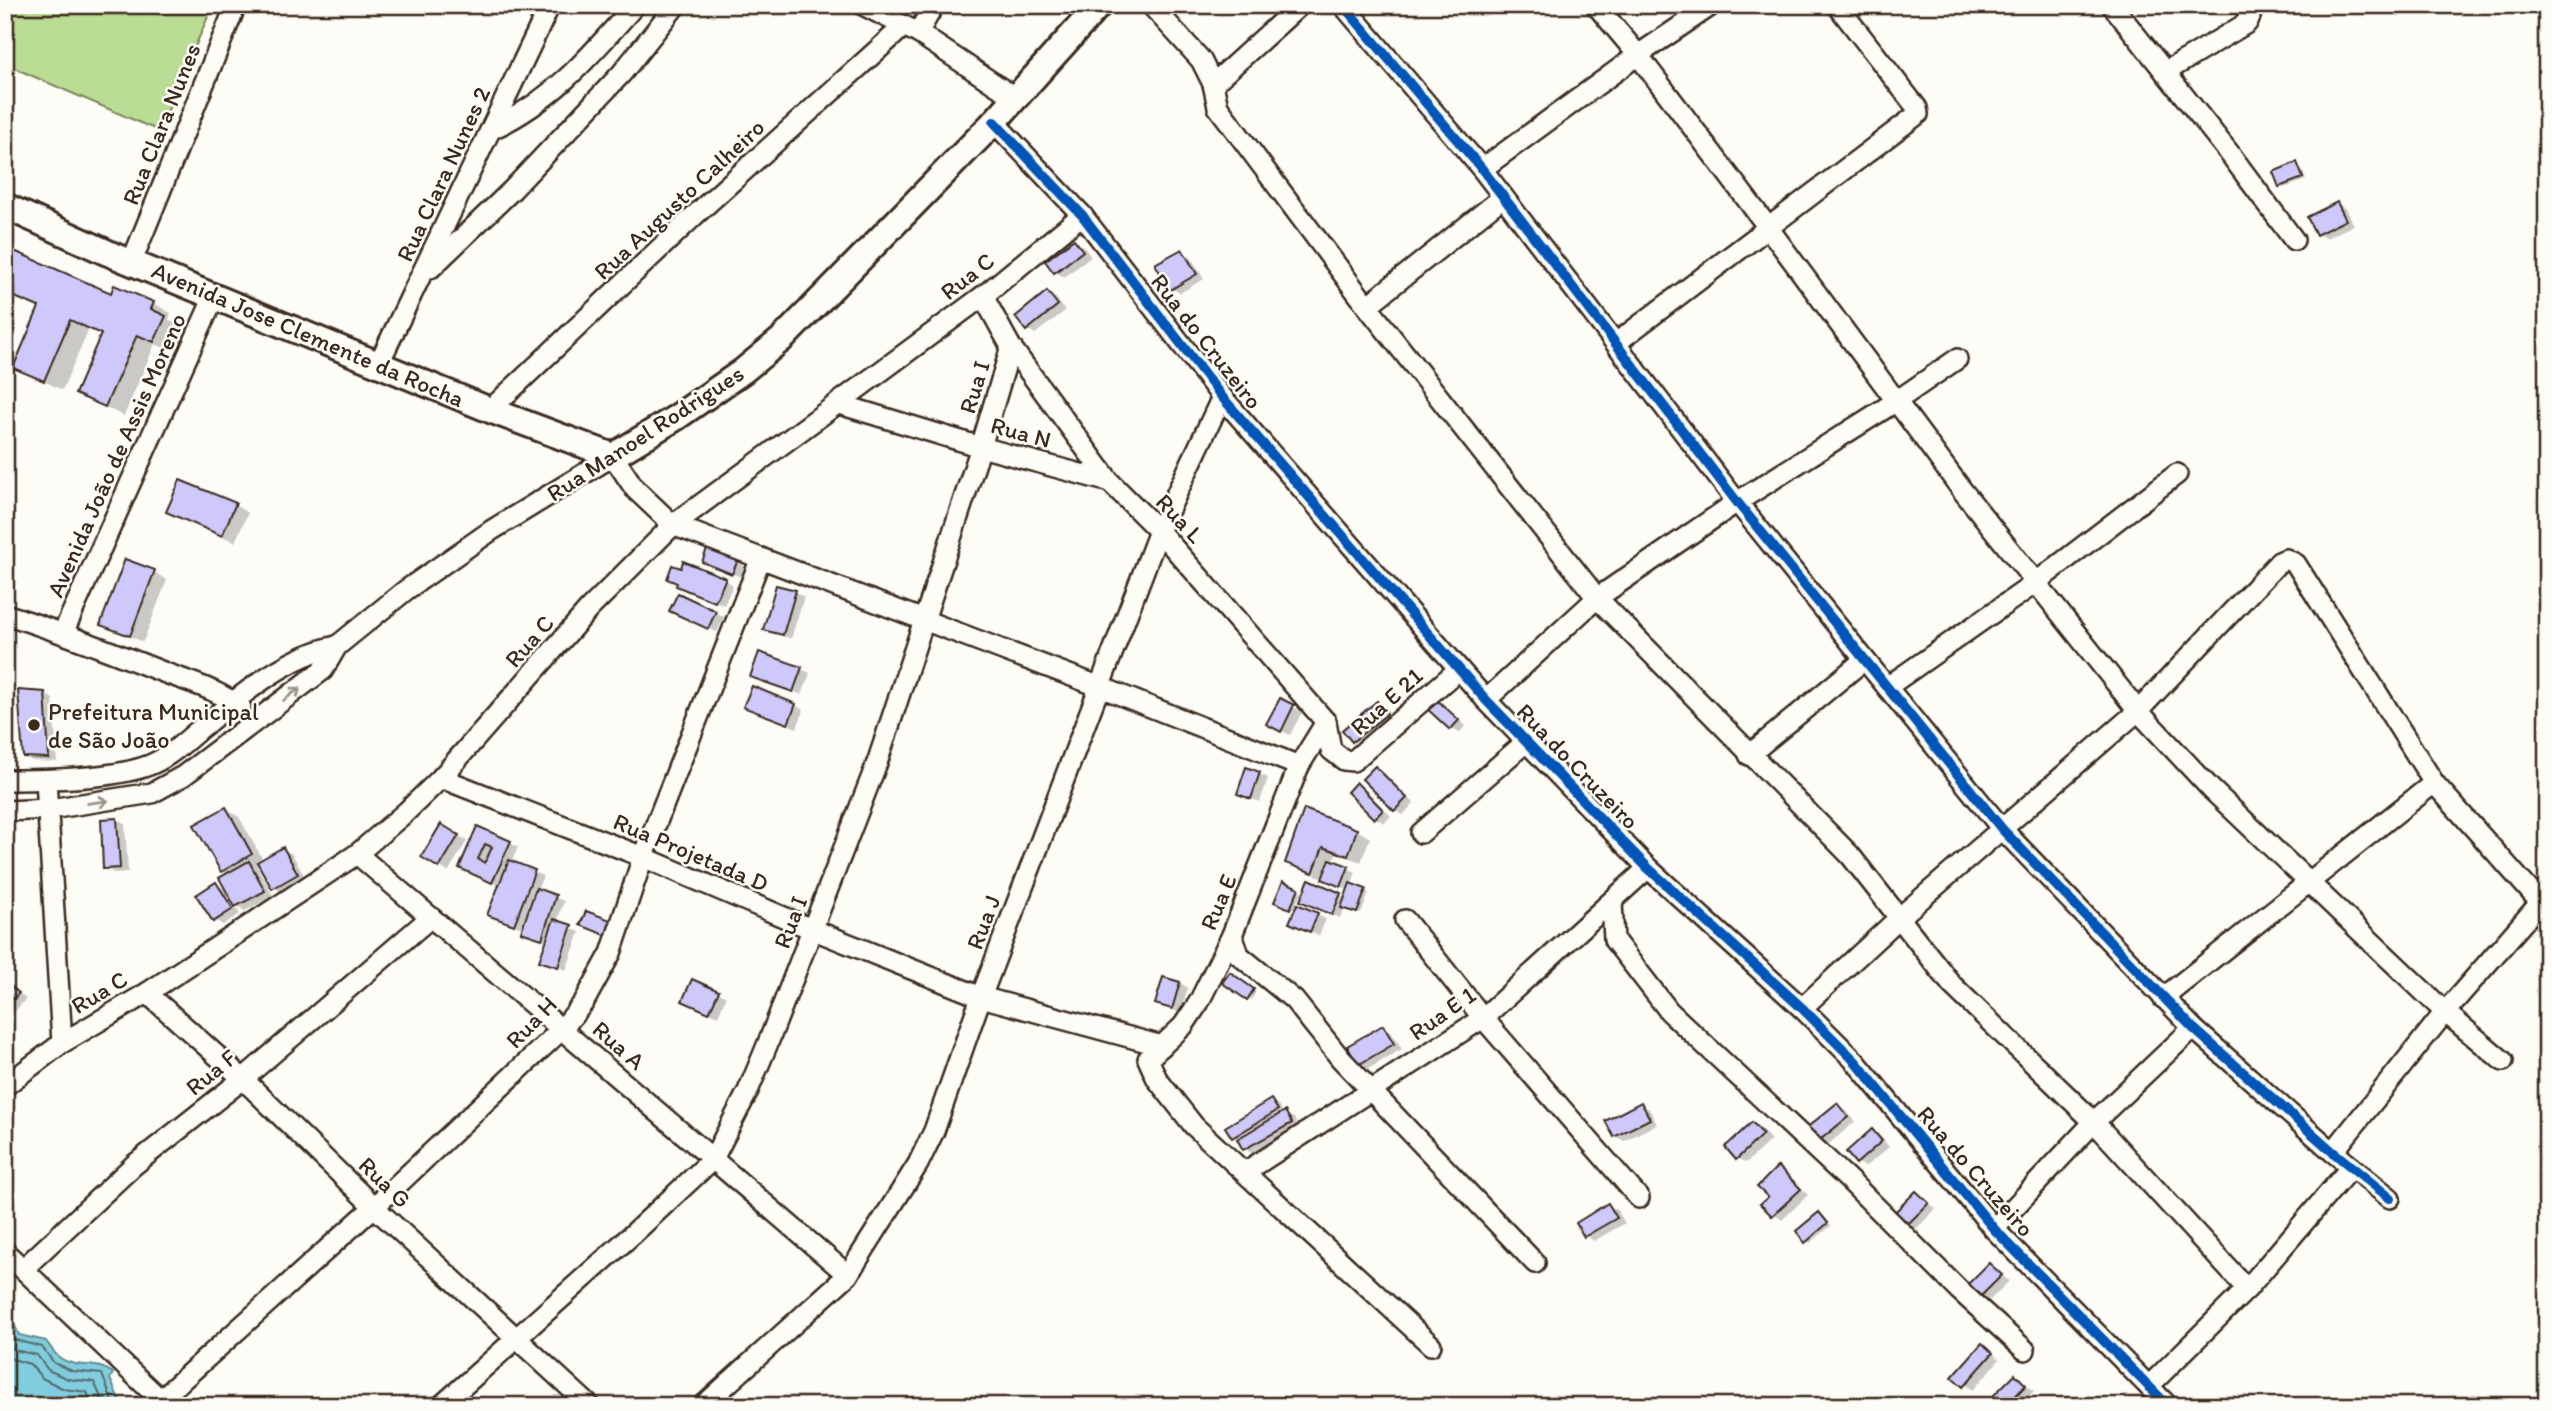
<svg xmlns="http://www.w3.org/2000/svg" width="2552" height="1411" viewBox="0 0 2552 1411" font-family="Itim,sans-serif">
<rect width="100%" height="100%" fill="#fdfcf7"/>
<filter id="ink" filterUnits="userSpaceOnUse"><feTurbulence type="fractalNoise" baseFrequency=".0143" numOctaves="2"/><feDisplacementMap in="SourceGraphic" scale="14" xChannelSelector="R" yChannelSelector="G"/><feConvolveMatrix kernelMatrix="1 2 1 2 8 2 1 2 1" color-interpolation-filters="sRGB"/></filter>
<g filter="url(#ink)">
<path fill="#bbdc95" stroke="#7b835a" stroke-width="2" d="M5,5h208l-54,126 -154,-67z"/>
<path fill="#7fcdde" stroke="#648c91" stroke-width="2" d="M5,1316l10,10 4,9 27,6c4,5 8,13 14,17 18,12 35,2 53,15l-3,6 12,27h-117z"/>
<g fill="#0003">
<path d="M2297,164l3,2 6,14 -22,8 -3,-2z"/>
<path d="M2337,204l9,5 8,16 -28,13 -9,-4z"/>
<path d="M1074,241l9,5 8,11 -27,20 -9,-5z"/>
<path d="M5,249l107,46 41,8 18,10 -2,7 14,8 -11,23 -17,-7 -31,72 -47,-22 26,-59 -14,-6 -27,61 -47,-23 25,-58 -35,-15z"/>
<path d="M1182,251l8,5 14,23 -24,14 -9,-5z"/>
<path d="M1047,294l9,4 9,13 -30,23 -8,-5z"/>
<path d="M235,505l13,8 -13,29 -67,-30z"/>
<path d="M704,562h33l8,5 -4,10z"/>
<path d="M154,572l13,8 -24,62 -41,-18z"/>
<path d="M725,580l8,5 -9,20 -38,-15z"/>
<path d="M795,592l9,5 -13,42 -26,-10z"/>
<path d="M715,612l9,5 -7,15 -37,-16z"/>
<path d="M801,669l9,4 -8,22 -50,-19z"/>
<path d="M45,694l8,5 4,63 -24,-1 -8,-5z"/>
<path d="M1433,698l33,28 -7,7 -8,-5z"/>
<path d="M1280,700l22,12 -12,23 -22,-12z"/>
<path d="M1377,703l9,5 8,11 -32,26 -9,-5z"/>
<path d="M795,705l9,5 -7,18 -43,-17z"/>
<path d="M1376,768l8,5 30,30 -11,12 -8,-5z"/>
<path d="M1247,769l21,9 -8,24 -21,-8z"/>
<path d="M1356,785l9,4 26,27 -7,7 -8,-5 -27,-26z"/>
<path d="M226,809l13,8 24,43 20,-11 9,5 14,25 -24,13 -8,-5 -13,-23 -4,2 16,30 -28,15 -11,-7 6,10 -17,11 -9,-5 2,-36 13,8v-17l-7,-4z"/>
<path d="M1305,812l52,18 13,8 -9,24 -25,-9 -3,9 23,10 -5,14 18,7 -8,21 -16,-6 -5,10 -30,-13 30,-11 7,4 2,-8 -62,-28z"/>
<path d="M117,819l8,5 3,48 -14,1 -9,-5z"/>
<path d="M442,826l25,15 -19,31 -25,-16z"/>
<path d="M478,828l40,19 -7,16 32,13 -6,14 27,11 -7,21 23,10 -14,38 -24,-10 6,-19 -16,-5 -9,-5 1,-2 -35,-15 11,-28 -31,-14z"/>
<path d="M1298,890l4,2 -7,13 31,14 -7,17 -28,-13 7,-13 -22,-9z"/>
<path d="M1230,975l26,17 -5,8 -26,-17z"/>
<path d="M5,982l21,17 -21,23z"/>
<path d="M1180,983l8,5 -8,25 -23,-10z"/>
<path d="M718,992l8,5 -8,19 -25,-11z"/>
<path d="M1383,1027l8,5 11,17 -34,20 -8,-5z"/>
<path d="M1271,1101l8,5 5,8 10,4 5,10 -46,26 -8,-5 -5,-9 -6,-3z"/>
<path d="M1641,1104l8,5 8,15 -33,17 -9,-5z"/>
<path d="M1837,1105l9,5 9,12 -30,25 -9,-5z"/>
<path d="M1752,1124l9,5 10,11 -25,23 -9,-5z"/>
<path d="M1872,1132l8,4 9,11 -24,20 -8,-5z"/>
<path d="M5,1134l10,13 -5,3 6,9 -11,7z"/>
<path d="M1779,1168l8,5 21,22 -26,25 -19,-16 7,-7z"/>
<path d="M1917,1193l19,16 -21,21 -9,-5z"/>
<path d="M1608,1205l9,5 8,13 -31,18 -8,-5z"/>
<path d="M1819,1214l12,12 -21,17 -4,-2z"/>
<path d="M1990,1265l19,16 -19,19 -8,-5z"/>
<path d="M1982,1346l18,13 -27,31 -18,-13z"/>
<path d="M2015,1376l19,15 -15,15h-16z"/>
</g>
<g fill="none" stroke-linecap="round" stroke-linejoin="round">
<g stroke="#566b6b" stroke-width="2">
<path d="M5,1325l10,15 27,7 12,16 18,8 30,3 12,32"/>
<path d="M5,1342l9,8 23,5 11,15 20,9 26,3 11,24"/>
<path d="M5,1357l25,7 12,14 22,11 23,3 6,14"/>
</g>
</g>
<g fill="#cfc8fb" stroke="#3b2a1e" stroke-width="2" fill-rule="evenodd">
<path d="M2297,162l6,16 -24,9 -6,-15z"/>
<path d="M2337,202l9,18 -30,15 -9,-18z"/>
<path d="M1074,239l9,12 -29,22 -9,-12z"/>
<path d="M5,247l106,46 3,-8 40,17 -3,7 15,7 -12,26 -17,-7 -32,72 -30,-13 26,-60 -31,-14 -26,61 -31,-13 26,-61 -34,-14z"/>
<path d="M1182,249l15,25 -27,16 -15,-26z"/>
<path d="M1047,291l11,14 -32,26 -11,-14z"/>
<path d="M180,480l56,23 -14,33 -56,-24z"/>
<path d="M707,549l31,11 -6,14 -30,-12z"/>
<path d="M125,559l30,11 -25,66 -30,-11z"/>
<path d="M683,561l43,17 -11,24 -39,-16 1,-3 -10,-4 5,-14 9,3z"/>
<path d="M776,585l20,5 -13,45 -20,-5z"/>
<path d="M678,593l38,18 -8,18 -39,-18z"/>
<path d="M759,652l43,15 -9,25 -43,-15z"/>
<path d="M752,686l44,18 -8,20 -45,-17z"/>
<path d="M18,690l27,2 4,66 -26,-1z"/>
<path d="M1433,696l26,24 -9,10 -26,-24z"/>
<path d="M1280,698l14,7 -13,27 -15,-8z"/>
<path d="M1377,701l10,13 -35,28 -10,-12z"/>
<path d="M1375,766l32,32 -13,13 -32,-32z"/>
<path d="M1246,767l14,5 -9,27 -14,-5z"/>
<path d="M1356,782l27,28 -9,9 -27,-27z"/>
<path d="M226,807l26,47 -31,18 -27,-47z"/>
<path d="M1304,809l53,20 -9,27 -25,-9 -10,26 -28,-10z"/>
<path d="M117,818l3,50 -17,1 -2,-50z"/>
<path d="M441,824l18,11 -20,33 -18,-11z"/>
<path d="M477,826l34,15 -19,42 -33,-15zM485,844l7,3 -7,16 -7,-4z"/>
<path d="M283,847l15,27 -26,15 -15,-27z"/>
<path d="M1330,859l19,7 -8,21 -19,-8z"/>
<path d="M509,860l26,10 -21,55 -27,-10z"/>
<path d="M249,861l16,30 -30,16 -16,-29z"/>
<path d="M1309,879l32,14 -9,22 -32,-14z"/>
<path d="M1283,881l16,7 -9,21 -16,-7z"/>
<path d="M216,882l17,27 -20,13 -17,-27z"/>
<path d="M1350,883l16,6 -9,24 -16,-5z"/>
<path d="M536,888l20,7 -14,44 -21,-7z"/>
<path d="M1297,904l21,9 -8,19 -21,-9z"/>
<path d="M586,911l30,11 -6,15 -30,-12z"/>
<path d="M554,919l18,6 -14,42 -19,-6z"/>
<path d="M1230,972l24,17 -7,11 -25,-17z"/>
<path d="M1163,977l17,5 -8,27 -17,-5z"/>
<path d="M692,979l27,12 -10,22 -27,-12z"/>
<path d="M5,981l14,12 -14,15z"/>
<path d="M1383,1025l11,19 -36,21 -11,-19z"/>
<path d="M1271,1099l7,11 -46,28 -7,-11z"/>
<path d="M1641,1102l9,17 -36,18 -9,-16z"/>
<path d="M1837,1103l11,14 -33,27 -11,-14z"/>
<path d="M1285,1111l7,12 -49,27 -6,-11z"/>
<path d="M1752,1122l11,12 -27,26 -11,-13z"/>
<path d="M1872,1129l10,12 -26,23 -10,-12z"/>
<path d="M1778,1166l23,23 -29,27 -12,-12 8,-7 -11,-10z"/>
<path d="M1916,1191l13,12 -24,24 -12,-13z"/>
<path d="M1608,1203l9,15 -33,19 -8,-14z"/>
<path d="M1819,1212l9,11 -23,20 -9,-12z"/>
<path d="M1989,1263l13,12 -21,21 -13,-12z"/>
<path d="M1982,1343l11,10 -30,34 -11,-10z"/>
<path d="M2015,1374l11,11 -20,21h-5l-9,-9z"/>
</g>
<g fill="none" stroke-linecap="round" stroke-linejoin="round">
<defs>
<g id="minor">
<path d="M863,5l55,28 96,64"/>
<path d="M1151,5l50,55 12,24 5,23 149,199 230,292 253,257 102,130 142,137 153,167"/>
<path d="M1343,5l139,164 255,333 265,327 191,199 140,124 57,46"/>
<path d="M1596,5l42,50 129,171 195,264 176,221 74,79 233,222 58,49"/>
<path d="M2112,5l118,149 64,86"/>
<path d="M918,33l16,-28"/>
<path d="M2165,72l82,-49 3,-6 -6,-12"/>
<path d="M1213,84l87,-79"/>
<path d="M994,122l88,93 140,182 264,303 162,168 154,140 53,53 139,168 174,177"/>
<path d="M492,129c60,-27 100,-75 143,-124"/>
<path d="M1482,169l156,-114 74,-50"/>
<path d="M132,261l104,-256"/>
<path d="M431,268l81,-78 110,-117 54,-68"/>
<path d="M983,296l28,51 99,135 49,49 167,191"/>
<path d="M1367,306l136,-109"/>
<path d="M1616,343l302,-229 -1,-6 -80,-103"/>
<path d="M379,363l171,-358"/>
<path d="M839,404l142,43 129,35"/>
<path d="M490,410l205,-195 209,-189"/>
<path d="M5,614c54,17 105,37 158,58 26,10 56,18 78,36"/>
<path d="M63,633l151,-336"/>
<path d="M1887,687l147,-103 143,-110"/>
<path d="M1486,700l111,-102 140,-96 158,-100 62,-43"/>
<path d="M1326,722l-27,44 -67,169 -33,67 -16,24 -35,33 9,20 37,47 237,219"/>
<path d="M1326,722l5,28 13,10 9,1 106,-92"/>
<path d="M1749,755l115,-95"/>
<path d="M441,778l202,79 171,73 167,67 181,49"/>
<path d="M5,780c38,0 116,-1 149,-17 17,-8 32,-22 47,-35 38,-31 86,-73 136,-82"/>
<path d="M46,780l16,263"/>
<path d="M5,811l45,-2 102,-16 31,-17 140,-106 14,-24 69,-56 86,-60 121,-74 22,33 38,36 425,161 201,80"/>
<path d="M1421,833l105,-91"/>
<path d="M357,854l491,421"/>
<path d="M1612,902l2,38 55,71 184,173 106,106 66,60"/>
<path d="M1405,920l78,98 156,180"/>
<path d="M1232,935l7,20 55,45 47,59 194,204"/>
<path d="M147,993l96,86 131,128 216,199"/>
<path d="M2163,998l271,-215"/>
<path d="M1802,1008l97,-90 239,-207 141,-149 7,-3 10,5 138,219 113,127"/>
<path d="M5,1086l57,-43 85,-50 210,-139 49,-42 35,-34 148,-169 84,-84 310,-229 99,-81"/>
<path d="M2333,1152l112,-140 95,-109"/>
<path d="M1245,1172l238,-154 165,-150"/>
<path d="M1994,1229l100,-107 99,-94"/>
<path d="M5,1252l162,154"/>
<path d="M24,1268l110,-103 109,-86 188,-162"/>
<path d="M2149,1386l98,-97 104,-122"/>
<path d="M161,1399l213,-192 189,-179 21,-26 27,-49 32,-96 118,-299"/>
<path d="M441,1406l193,-173 79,-74 35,-68 20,-48 109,-280 104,-316 30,-100"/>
<path d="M703,1406l145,-131 70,-111 16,-33 47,-134 178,-466 63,-134"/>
</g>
<path id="tertiary" d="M5,206l103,47 382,157 123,46 64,-39 66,-46 40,-33 211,-216 105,-117"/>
</defs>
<use href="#minor" stroke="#3b2a1e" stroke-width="24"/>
<use href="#tertiary" stroke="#3b2a1e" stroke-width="30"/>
<use href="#minor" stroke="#fdfcf7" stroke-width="19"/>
<use href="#tertiary" stroke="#fdfcf7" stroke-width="24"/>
<defs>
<g id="cycleway">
<path d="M1343,5l139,164 255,333 265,327 191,199 140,124 57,46"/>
<path d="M994,122l88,93 140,182 264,303 162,168 154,140 53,53 139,168 174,177"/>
</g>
</defs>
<use href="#cycleway" stroke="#fdfcf7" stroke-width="15"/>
<use href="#cycleway" stroke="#0057b8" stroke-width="10"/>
</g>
<defs><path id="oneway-shaft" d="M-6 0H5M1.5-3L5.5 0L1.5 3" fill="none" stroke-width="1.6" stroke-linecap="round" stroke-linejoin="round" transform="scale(1.75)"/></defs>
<g stroke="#9c938a">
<use href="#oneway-shaft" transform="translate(292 694) rotate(-37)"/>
<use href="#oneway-shaft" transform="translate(98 802) rotate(-8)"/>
</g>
</g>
<circle fill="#3b2a1e" stroke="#fdfcf7" stroke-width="2.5" cx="34" cy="725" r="7"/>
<g text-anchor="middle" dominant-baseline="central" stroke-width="5" stroke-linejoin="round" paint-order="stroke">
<g font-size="24" fill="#3b2a1e" stroke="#fdfcf7">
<text transform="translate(161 124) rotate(-68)">Rua Clara Nunes</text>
<text transform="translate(443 174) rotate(-65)">Rua Clara Nunes 2</text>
<text transform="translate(679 199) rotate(-43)">Rua Augusto Calheiro</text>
<text transform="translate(967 276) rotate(-38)">Rua C</text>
<text transform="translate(308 334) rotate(23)">Avenida Jose Clemente da Rocha</text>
<text transform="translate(1207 341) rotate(52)">Rua do Cruzeiro</text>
<text transform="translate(974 387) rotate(-73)">Rua I</text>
<text transform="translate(1021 432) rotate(15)">Rua N</text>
<text transform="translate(645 433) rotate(-33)">Rua Manoel Rodrigues</text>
<text transform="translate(116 455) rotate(-66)">Avenida João de Assis Moreno</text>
<text transform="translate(1180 518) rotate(47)">Rua L</text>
<text transform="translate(529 641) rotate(-49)">Rua C</text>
<text transform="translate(1386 701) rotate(-42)">Rua E 21</text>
<text transform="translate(1578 766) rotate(46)">Rua do Cruzeiro</text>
<text transform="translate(691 852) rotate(23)">Rua Projetada D</text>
<text transform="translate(1218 902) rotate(-67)">Rua E</text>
<text transform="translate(790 922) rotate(-69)">Rua I</text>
<text transform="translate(983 922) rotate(-69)">Rua J</text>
<text transform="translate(99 992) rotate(-31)">Rua C</text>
<text transform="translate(1442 1013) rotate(-35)">Rua E 1</text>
<text transform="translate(531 1022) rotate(-46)">Rua H</text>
<text transform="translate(619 1045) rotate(41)">Rua A</text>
<text transform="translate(211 1072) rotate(-39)">Rua F</text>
<text transform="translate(1976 1171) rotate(49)">Rua do Cruzeiro</text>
<text transform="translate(385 1182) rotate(44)">Rua G</text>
</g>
<g font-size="24" fill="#3b2a1e" stroke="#fdfcf7" text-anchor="start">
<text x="48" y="711">Prefeitura Municipal<tspan x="48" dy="28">de São João</tspan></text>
</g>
</g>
<rect width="2552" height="1411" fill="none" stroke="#fdfcf7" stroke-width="28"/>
<rect x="14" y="14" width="2524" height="1383" fill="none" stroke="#3b2a1e" stroke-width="2.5" filter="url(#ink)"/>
</svg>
